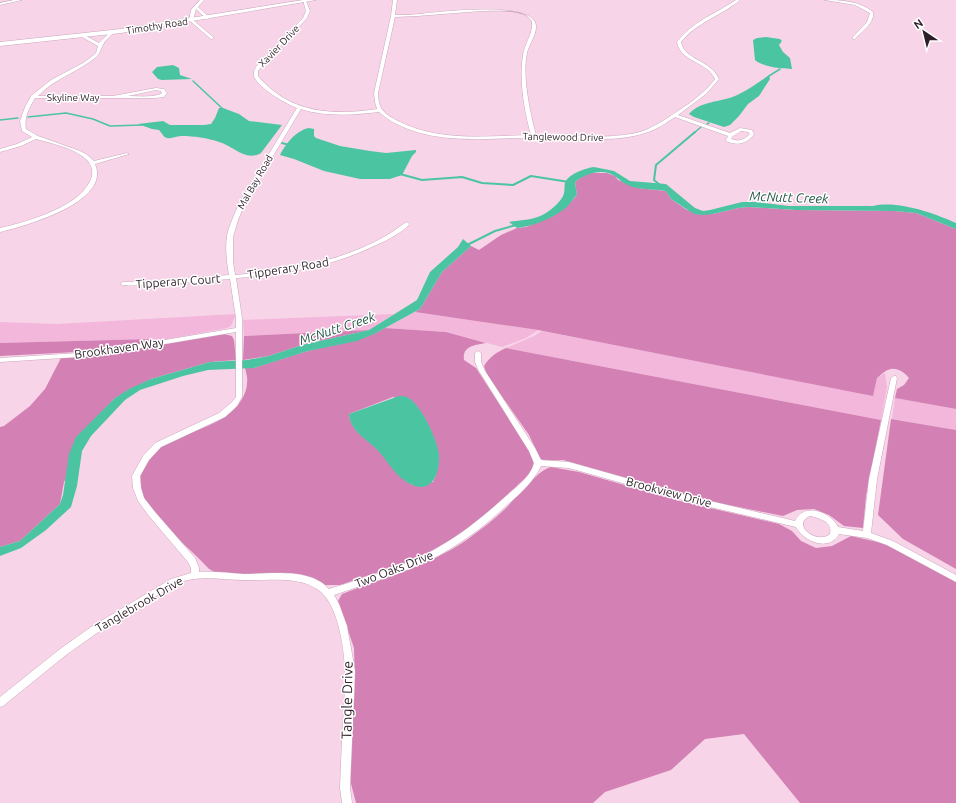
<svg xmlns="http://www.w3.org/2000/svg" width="956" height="803" viewBox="0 0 956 803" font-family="Ubuntu,sans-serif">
<rect width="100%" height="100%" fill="#f8d4e9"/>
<g fill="#f2b7da">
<path d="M415,312l123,18 -12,8 -24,9 -56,-15 -61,-4z"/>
<path d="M236,314l-5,12 -4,2 -75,14 -1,-3 -151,4v-21l57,2z"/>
<path d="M394,314l-25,16 -125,6 -1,-16z"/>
<path d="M542,331l331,64 4,-17 8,-5 2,14 -6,33 -375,-72 28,-12z"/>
<path d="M895,398l61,11v21l-64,-11z"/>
</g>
<g fill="#d380b4" fill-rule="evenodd">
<path d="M590,173h17l8,3 3,4 20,8 28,3 5,8 16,11 26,4 25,-6 11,-1 47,3 98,1 22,2 40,16v180l-61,-11 2,-9 7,-4 5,-7c-4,-5 -13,-12 -21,-8 -4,1 -8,6 -11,8l-4,18 -335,-66 -123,-18 5,-3 22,-37 29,-26 8,4 22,-15 16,-7 9,-1 27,-11 15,-11 9,-10 -2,-13 8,-6z"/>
<path d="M385,328l61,4 40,11c-11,2 -24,3 -22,17l12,8 55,85 3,9 -1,9 -39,36 -35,28 -28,16 -34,15 -57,19h-15l-11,-6 -14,-5h-67l-16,-1 -8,-4c-20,-22 -46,-41 -62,-66 -6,-10 -9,-21 -5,-32 12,-37 64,-36 89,-59 8,-6 16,-19 16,-29 1,-5 -1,-10 -2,-15h9c18,-6 36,-12 54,-17 27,-7 53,-9 77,-23zM393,397l23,8c15,23 31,49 17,77l-21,3c-16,-10 -20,-20 -32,-33 -11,-13 -29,-19 -31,-38z"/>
<path d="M369,330l-67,15 -33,11 -26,4 1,-24z"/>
<path d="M224,334l8,2 2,4 2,20 -26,2 -59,17 -36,19 -14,15 -37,69 -4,22 -40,37 -20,6v-120l4,-1 26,-20 15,-17 16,-31z"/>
<path d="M151,339l1,3 -56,9 -96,5v-13z"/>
<path d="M506,348l375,72 -15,76 -3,32 -19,-2 -15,-11 -15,-6 -17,1 -14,6 -84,-17 -136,-39 -19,1 -4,-3 -11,-23 -42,-60 -3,-9c6,-9 11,-13 22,-18z"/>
<path d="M891,419l65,11v139l-53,-30 -25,-24z"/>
<path d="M551,467l28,5 101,29 99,23 13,7 9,10 15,7 16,-2 19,-10 31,7 57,28 17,11v221h-156l-56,-69 -39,5 -34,31 -66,22 -12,11h-237l-7,-27 6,-90 -1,-38 -16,-47 4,-7c42,-16 89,-29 126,-55 13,-10 27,-20 38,-31 11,-11 32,-38 45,-41z"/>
</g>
<g fill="#4bc5a1">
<path d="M766,37l14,2 2,2 -3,4 4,7 7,6 2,11c-11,0 -29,-2 -37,-9l-2,-20 4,-2z"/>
<path d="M173,65l6,3 1,7 12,4 -30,1 -4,-1 -6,-7 5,-5z"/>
<path d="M769,75l1,4 -11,17 -11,8 -9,12 -9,9 -6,2 -30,-10 -5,-3c11,-13 32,-12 46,-18 12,-5 24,-14 34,-21z"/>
<path d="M219,108h4l16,6 10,7 33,4 -21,28c-16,9 -27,-7 -42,-11 -11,-4 -26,-6 -37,-6 -5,0 -10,3 -15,2 -4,-1 -5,-5 -8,-8l-7,-1 -14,-5 25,-3 7,4h34l7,-1 4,-6z"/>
<path d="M309,128l5,1v7l2,2 24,8 30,5 16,2 30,-3v2l-4,4 -10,19 -12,4h-30l-36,-8 -30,-12 -14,-4c5,-10 16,-25 29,-27z"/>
<path d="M594,167l20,4 16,10 36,3 29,24 8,3 7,-1 32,-8h13l34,4h84c24,-6 61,7 83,17v6l-40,-16 -22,-2 -98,-1 -47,-3 -11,1 -25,6 -11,1 -8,-1 -23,-15 -5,-8c-9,-2 -19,-1 -28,-3 -9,-1 -16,-6 -22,-11 -12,-10 -31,-3 -41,5l2,13c-4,3 -6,8 -10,12 -14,11 -33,19 -50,21l-8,-6c11,-2 27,-2 37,-9 6,-4 17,-13 18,-20 1,-4 0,-7 1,-10 3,-9 21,-15 29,-16z"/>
<path d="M463,239l8,7 -29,26 -22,37 -46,25 -17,7 -49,10 -54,17 -46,2 -25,6 -43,14 -15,10 -34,36 -9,15 -5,35 -6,21 -25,23 -25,18 -21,8v-9l20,-6 40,-37 3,-9 6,-41 7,-17 39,-39 14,-9 22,-10 59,-17 37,-2 22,-4 33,-11 67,-15 48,-30 13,-28 28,-25z"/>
<path d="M399,396c4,0 8,0 11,3 12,8 28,42 29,56 1,31 -17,43 -41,20 -6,-6 -11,-14 -17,-21 -10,-13 -31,-21 -32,-40z"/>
</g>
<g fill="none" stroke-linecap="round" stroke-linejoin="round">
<g stroke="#4bc5a1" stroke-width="1.5">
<path d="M769,76l11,-7"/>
<path d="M193,81l31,29"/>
<path d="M28,117l38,-4 27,6 17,7 32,-1"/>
<path d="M0,120l18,-2"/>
<path d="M707,124l2,-1"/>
<path d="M694,133l7,-6"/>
</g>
<g stroke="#4bc5a1" stroke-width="2">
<path d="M282,143l7,2"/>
<path d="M400,174l22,6 40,-3 20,6 31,2 18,-9 38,6"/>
<path d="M661,186l-7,-6 2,-15 39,-33"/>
<path d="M467,245l28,-14 21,-6"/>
</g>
<defs>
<g id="minor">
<path d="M14,0h8l-22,5v-2z"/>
<path d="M200,0h4l-6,7 12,11 -3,1 -11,-10 -3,11 20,17v2h-2l-22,-19 2,-10z"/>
<path d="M303,0l3,1 4,10 -3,7 -45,48 -4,5v5c31,37 74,40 119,33l-2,-7 -1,-9 17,-77 2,-16h4l-2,15c8,0 16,0 25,-1 18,-2 118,-14 116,13 0,9 -7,17 -9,26 -5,23 3,59 9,82 34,-1 75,6 107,-4 13,-5 26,-14 38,-22 12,-8 25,-18 34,-30 -8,-18 -35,-17 -38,-37 15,-20 38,-28 59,-42h4c-19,16 -43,22 -59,42 3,18 30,18 38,37l-13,15 -28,21 52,18 10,-5 12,2 2,4c-7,10 -16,12 -28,7v-1l2,-4 -53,-19c-9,6 -19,13 -30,16 -31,10 -64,5 -96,4 -54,0 -126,13 -170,-25 -25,3 -54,5 -78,-3l-56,94 -7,17 -5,17v24l2,14c51,-5 102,-12 147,-37 8,-4 15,-10 23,-15l2,-1 3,2c-9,9 -22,16 -34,21 -44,22 -92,29 -140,33l6,40v79l-5,9 -12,11 -64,30 -12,13 -9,16 1,12 3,10 11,14 40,46 4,10v4c15,-1 29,1 44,2 26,0 67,-7 86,15 32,-10 65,-19 95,-34 30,-15 56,-35 81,-58 10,-9 26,-20 29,-34l-5,-12 -50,-80 -4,-9v-9l3,-2 3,2v9l4,9 50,77 6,12 28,2 124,35 102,24c9,-19 36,-9 43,6l25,4 6,-52 22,-101 3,-2h2l1,2 -20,101 -6,54 22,8 63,34v7l-69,-37 -20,-7 -28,-4c-10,18 -35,8 -43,-7l-103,-24 -124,-35 -28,-2c-7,15 -21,28 -34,39 -23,22 -50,42 -79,56 -30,14 -63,23 -94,34l5,9 8,22 8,45 -5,117 2,15h-10l-2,-15c1,-26 2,-53 4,-79 0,-13 2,-26 1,-39 -1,-23 -7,-68 -28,-81 -17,-12 -45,-9 -65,-9 -25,1 -51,-6 -75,3l-80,50 -31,22 -63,51 -3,1v-10l60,-48 31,-22 80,-48 20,-6v-5l-3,-6 -39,-46 -11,-15 -5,-13 -1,-12 11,-20 12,-13 64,-30 13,-11 4,-5v-65l-142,24 -94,6v-4l94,-6 142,-24v-10l-6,-39c-16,1 -103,10 -110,5l3,-2 29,-1 77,-6c-2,-12 -4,-26 -2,-39 2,-11 8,-22 12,-33l58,-95c-11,-4 -40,-21 -43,-32 -1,-5 2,-9 4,-12l45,-46 3,-7zM482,11c12,0 37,-2 46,6 2,1 3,3 4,5 1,12 -7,21 -9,33 -4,25 1,55 8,80 -43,1 -93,7 -133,-14 -6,-3 -13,-7 -17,-13 -2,-4 -3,-10 -3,-15l17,-76 22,-1zM741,131l7,1 2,2c-6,6 -11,8 -19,5l2,-3zM810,516c10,2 23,6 20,18 -12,11 -40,-9 -20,-18z"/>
<path d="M825,0c17,0 34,1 48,12 2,11 -11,19 -18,27h-2v-2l14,-15 3,-9 -15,-8z"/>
<path d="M110,32l3,1c-3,4 -8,7 -10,12 -3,5 -3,9 -8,13 -18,14 -41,21 -57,38h75l43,-8 8,1 3,4 -3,4 -9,1h-120c-6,10 -11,19 -9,31l12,7 42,15 6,3 8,7 33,-8 2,1 -34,10c17,38 -70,62 -95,68v-4c27,-6 84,-22 92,-52 1,-6 -1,-12 -5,-16 -14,-13 -34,-16 -51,-21l-15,7 -21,6v-3l17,-5 15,-7 -10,-6 -2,-10 5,-14 6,-11 20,-16 32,-17 11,-8 2,-2 2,-7 -16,-9v-2h2l15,8zM156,90l5,1 1,2c-7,5 -25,3 -34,3z"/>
</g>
<path id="secondary" d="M303,0h13l-195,33 -121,13v-4l121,-13z"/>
</defs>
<use href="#minor" stroke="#caa7bb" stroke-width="1"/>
<use href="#secondary" stroke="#caa7bb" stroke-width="1"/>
<use href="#minor" fill="#fff" fill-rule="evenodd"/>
<use href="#secondary" fill="#fff" fill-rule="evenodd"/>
</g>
<g text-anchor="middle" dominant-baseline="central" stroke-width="3" stroke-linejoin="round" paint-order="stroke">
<g font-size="10" fill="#2c1f27" stroke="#fff">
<text transform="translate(157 26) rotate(-9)">Timothy Road</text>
<text transform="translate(279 46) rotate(-46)">Xavier Drive</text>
<text x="73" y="97">Skyline Way</text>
<text transform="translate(563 137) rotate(1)">Tanglewood Drive</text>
<text transform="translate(255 182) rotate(-60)">Mal Bay Road</text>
</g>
<g font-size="12" fill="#2c1f27" stroke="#fff">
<text transform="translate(288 268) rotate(-9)">Tipperary Road</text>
<text transform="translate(178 281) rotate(-4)">Tipperary Court</text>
<text transform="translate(119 348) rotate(-8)">Brookhaven Way</text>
<text transform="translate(669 492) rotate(15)">Brookview Drive</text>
<text transform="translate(394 569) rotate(-21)">Two Oaks Drive</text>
<text transform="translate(139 604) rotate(-30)">Tanglebrook Drive</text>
</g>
<g font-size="13" font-style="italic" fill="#245646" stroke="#fff">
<text transform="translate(789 197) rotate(2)">McNutt Creek</text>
<text transform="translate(337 328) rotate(-18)">McNutt Creek</text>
</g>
<g font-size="14" fill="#2c1f27" stroke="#fff">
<text transform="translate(347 700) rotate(-89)">Tangle Drive</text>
</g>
</g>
<g transform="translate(924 32) rotate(325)" stroke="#ffffff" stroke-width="3" paint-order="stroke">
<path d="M0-3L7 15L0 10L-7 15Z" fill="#2c1f27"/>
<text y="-6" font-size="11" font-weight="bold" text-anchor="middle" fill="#2c1f27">N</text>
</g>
</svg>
